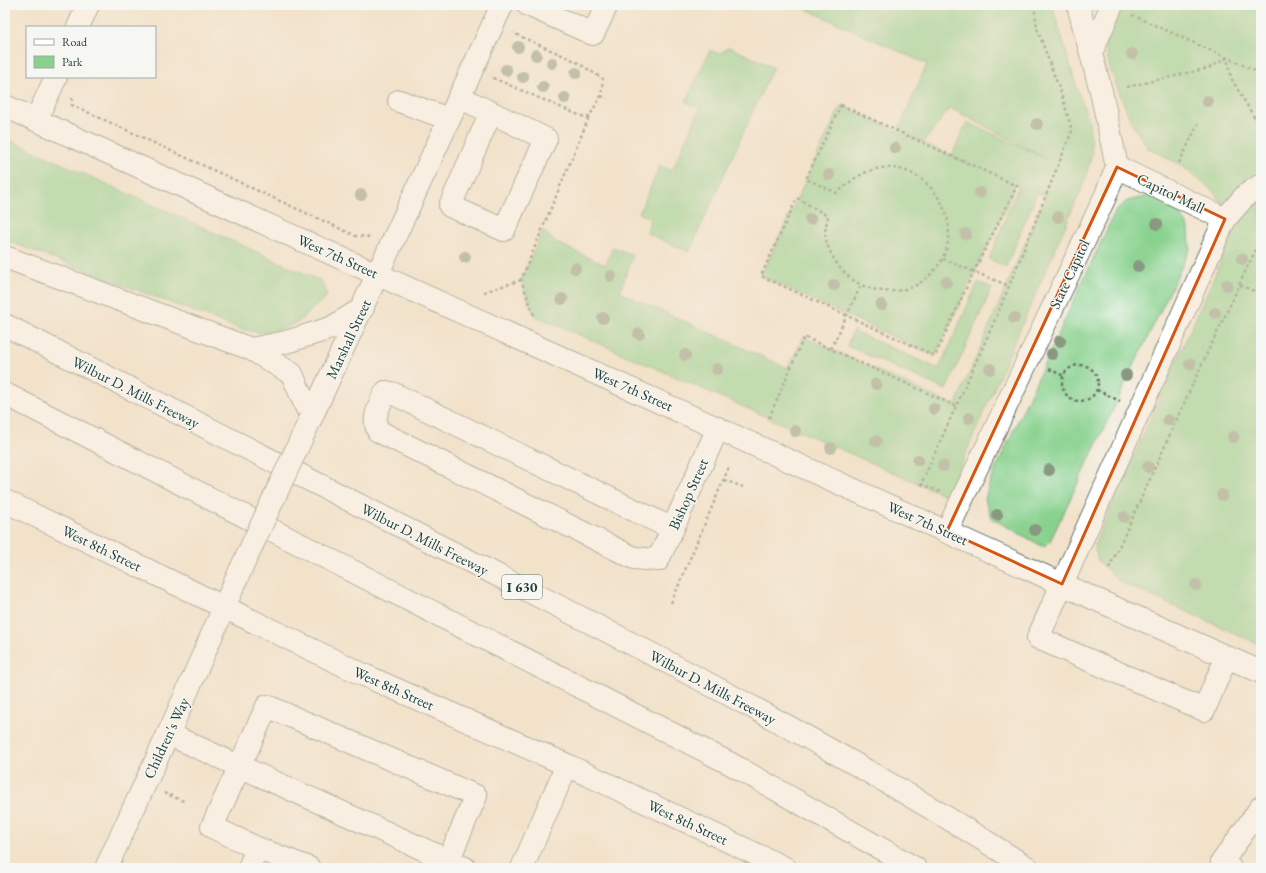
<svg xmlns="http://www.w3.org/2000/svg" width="1266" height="873" viewBox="0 0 1266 873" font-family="'EB Garamond',serif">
<rect width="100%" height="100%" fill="#f6f6f2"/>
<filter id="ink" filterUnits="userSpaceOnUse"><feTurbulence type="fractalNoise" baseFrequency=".025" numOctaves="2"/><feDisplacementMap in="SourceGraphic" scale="8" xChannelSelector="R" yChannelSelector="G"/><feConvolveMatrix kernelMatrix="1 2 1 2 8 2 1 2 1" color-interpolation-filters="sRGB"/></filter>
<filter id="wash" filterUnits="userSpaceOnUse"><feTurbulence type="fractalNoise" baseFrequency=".012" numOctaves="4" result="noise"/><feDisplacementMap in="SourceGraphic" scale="16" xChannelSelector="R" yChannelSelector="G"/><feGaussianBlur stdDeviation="0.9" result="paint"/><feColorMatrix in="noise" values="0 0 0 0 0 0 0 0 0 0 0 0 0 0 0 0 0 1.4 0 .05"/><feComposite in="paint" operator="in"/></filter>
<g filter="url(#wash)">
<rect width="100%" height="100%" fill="#f2e2cb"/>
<g fill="#88d28e" stroke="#548861" fill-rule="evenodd">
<path d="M797,5h255l27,90 10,25 3,33 -8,30 -137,313 -413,-181 -13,-35 22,-50 12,12 50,23 8,-18 20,8 -13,37 167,76 17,-31 151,69 91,-211 -9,-2 -31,74 -17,-8 30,-74h-5l-3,12 -76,159 -174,-80 80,-171 57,26 29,-67zM950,108l97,51 -80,-37 -15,34 15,7 -58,-27 15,6z"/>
<path d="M1097,5h164v640l-141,-63 -22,-21 -4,-16 125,-279 17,-43 -24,-33 -33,-26 -31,-16 -16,-24 -22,-55z"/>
<path d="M729,47l44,20 -84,185 -42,-19 3,-14 -11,-6 21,-47 12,5 28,-63 -14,-6 24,-52 9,4z"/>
<path d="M5,138l316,143 6,15 -30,27 -30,11 -27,-5 -235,-89z"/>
<path d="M1147,196l28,8 14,24 1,21 -140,292 -6,6 -53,-29 -6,-19 5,-18 125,-269 12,-11z"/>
<path d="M978,282l14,6 -46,102 -99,-44 6,-15 86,38z"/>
</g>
</g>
<g filter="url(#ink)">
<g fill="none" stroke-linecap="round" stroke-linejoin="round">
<defs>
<g id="minor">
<path d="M528,5l65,29 14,-29"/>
<path d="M78,27l10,-22"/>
<path d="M1091,53l21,-48"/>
<path d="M459,97l87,42 -42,91 -54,-24 41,-94"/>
<path d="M399,101l50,18"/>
<path d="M5,106l1090,493 166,73"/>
<path d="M36,120l20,-43"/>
<path d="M1117,167l108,52"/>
<path d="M311,418l191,-413"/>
<path d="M5,501l361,175 201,89 218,103"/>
<path d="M673,529l-281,-136 -6,-1 -2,3c-5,12 -12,23 -6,36l256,127 24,2c21,-44 40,-88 60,-132"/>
<path d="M947,531l158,-334 12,-30 -16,-76 -23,-86"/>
<path d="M1226,658l-22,52 -166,-72 187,-419 21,-24 15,-10"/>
<path d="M168,734l297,134"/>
<path d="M1222,862l39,-55"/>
<path d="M106,868l65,-140 69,-157"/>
<path d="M249,868l8,-20"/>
<path d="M309,868l-52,-20 -45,-21 55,-121 209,90 -31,72"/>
<path d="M522,868l45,-103"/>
</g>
<g id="highway">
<path d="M5,257l246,92 41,25 19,44"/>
<path d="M5,325c159,81 318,162 478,243 185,93 370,188 545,300"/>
<path d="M251,349l35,-7 45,-14 32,-20"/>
<path d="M5,394l726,370 184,104"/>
<path d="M1222,862l8,6"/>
</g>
</defs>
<use href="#minor" stroke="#697769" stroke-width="24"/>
<use href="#highway" stroke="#697769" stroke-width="24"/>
<g stroke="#697769" stroke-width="2.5" stroke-dasharray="3 3" stroke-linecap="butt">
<path d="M1132,15l129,58"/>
<path d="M493,78l88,38 8,1 12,-21 2,-17 -28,-18 -62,-28"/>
<path d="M1127,87l82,-19 18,-10 4,20 30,51"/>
<path d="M601,96l6,2"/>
<path d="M72,98v7l284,131 14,1"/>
<path d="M841,105l176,81 -43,85 -39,85 -174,-80 36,-78 31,18c-1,5 -2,10 -3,15 0,9 4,20 9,28 24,42 85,44 108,0 25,-46 -23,-106 -73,-88 -13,5 -22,13 -32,22l-31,-14z"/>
<path d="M1179,163l19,-39"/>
<path d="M943,259l66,27"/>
<path d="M1240,285l21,9"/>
<path d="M484,292l37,-12"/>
<path d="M534,315l-13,-35 68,-163"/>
<path d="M831,349l30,-64"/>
<circle cx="1080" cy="383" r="18"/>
<path d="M1049,369l15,7"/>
<path d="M1097,390l23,11"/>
<path d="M1261,410v6"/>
<path d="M769,418l35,-81 152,69"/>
<path d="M724,480l19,7"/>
<path d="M940,492l-19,-8 78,-173 73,-180 -9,-32 -26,-71 -3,-23"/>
<path d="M1109,568c39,-82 74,-166 114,-248 13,-26 23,-54 38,-79"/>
<path d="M671,603l58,-136"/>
<path d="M164,793l22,9"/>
</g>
<use href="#minor" stroke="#fff" stroke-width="22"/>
<use href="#highway" stroke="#fff" stroke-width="22"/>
<defs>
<path id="minor-bridge" d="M240,571l71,-153"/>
</defs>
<use href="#minor-bridge" stroke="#697769" stroke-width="24" stroke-linecap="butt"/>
<use href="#minor-bridge" stroke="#fff" stroke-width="22"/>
</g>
<g fill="#8a9882">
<circle cx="518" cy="47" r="6"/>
<circle cx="1132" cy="54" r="6"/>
<circle cx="536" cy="55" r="6"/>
<circle cx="552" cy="63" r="6"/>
<circle cx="506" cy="70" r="6"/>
<circle cx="576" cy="73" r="6"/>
<circle cx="523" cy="77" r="6"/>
<circle cx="543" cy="87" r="6"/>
<circle cx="565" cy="98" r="6"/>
<circle cx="1207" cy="101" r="6"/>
<circle cx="1037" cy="124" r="6"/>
<circle cx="895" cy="148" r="6"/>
<circle cx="829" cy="175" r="6"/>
<circle cx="980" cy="193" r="6"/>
<circle cx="361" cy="195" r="6"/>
<circle cx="1058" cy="217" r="6"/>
<circle cx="810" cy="219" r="6"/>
<circle cx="1157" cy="224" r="6"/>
<circle cx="966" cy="234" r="6"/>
<circle cx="465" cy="257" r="6"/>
<circle cx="1242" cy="259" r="6"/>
<circle cx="1138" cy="266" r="6"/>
<circle cx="575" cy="268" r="6"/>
<circle cx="611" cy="276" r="6"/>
<circle cx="946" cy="282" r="6"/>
<circle cx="834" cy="285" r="6"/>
<circle cx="1227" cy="285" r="6"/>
<circle cx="562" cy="299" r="6"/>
<circle cx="881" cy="305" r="6"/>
<circle cx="1215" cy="313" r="6"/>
<circle cx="603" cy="318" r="6"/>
<circle cx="1014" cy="318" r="6"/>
<circle cx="639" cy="334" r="6"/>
<circle cx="1060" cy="341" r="6"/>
<circle cx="1052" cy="354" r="6"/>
<circle cx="685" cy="355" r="6"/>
<circle cx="1190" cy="364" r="6"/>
<circle cx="717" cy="369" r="6"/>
<circle cx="990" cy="369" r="6"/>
<circle cx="1126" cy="375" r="6"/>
<circle cx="876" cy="384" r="6"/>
<circle cx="934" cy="409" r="6"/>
<circle cx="969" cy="418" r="6"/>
<circle cx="1168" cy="420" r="6"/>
<circle cx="795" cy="431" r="6"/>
<circle cx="1233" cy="437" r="6"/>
<circle cx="876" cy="441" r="6"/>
<circle cx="831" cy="448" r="6"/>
<circle cx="918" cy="460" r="6"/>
<circle cx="943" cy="466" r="6"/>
<circle cx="1148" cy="467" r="6"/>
<circle cx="1049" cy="470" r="6"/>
<circle cx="1222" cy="495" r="6"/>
<circle cx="997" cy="515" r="6"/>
<circle cx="1124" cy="517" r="6"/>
<circle cx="1035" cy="530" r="6"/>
<circle cx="1196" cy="585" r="6"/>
</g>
</g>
<path d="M0 0H1266V873H0ZM1117,167l108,52 -163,365 -115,-53z" fill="#f2e2cb" fill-opacity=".55" fill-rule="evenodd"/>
<path fill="none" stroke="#d45610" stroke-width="3" stroke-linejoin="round" d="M1117,167l108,52 -163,365 -115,-53z"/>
<g text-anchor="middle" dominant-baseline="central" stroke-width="3" stroke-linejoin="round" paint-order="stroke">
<rect fill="#f6f6f2" stroke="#60746d" stroke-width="1" x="502" y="575" width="40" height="24" rx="3"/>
<g font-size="14" font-weight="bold" fill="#1f3d34">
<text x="522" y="587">I 630</text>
</g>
<g font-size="15" fill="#1f3d34" stroke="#f6f6f2">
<text transform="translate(1171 193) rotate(26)">Capitol Mall</text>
<text transform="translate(338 256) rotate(24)">West 7th Street</text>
<text transform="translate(1069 274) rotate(-65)">State Capitol</text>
<text transform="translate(348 339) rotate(-65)">Marshall Street</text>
<text transform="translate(633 389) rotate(24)">West 7th Street</text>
<text transform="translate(136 392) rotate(27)">Wilbur D. Mills Freeway</text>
<text transform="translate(688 494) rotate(-66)">Bishop Street</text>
<text transform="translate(928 523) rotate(24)">West 7th Street</text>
<text transform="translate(425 539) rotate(27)">Wilbur D. Mills Freeway</text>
<text transform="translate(102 548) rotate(26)">West 8th Street</text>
<text transform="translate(713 687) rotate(28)">Wilbur D. Mills Freeway</text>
<text transform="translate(394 688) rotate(24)">West 8th Street</text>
<text transform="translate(166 738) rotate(-65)">Children's Way</text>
<text transform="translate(688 822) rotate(25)">West 8th Street</text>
</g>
</g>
<rect width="1266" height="873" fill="none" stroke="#f6f6f2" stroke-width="20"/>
<rect x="26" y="26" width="130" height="52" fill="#f6f6f2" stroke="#a0aca6"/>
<rect x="34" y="39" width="20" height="6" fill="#ffffff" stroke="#a0aca6"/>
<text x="62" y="46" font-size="12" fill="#1f3d34">Road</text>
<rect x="34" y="56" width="20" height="12" fill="#88d28e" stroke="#a0aca6"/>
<text x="62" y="66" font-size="12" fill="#1f3d34">Park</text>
</svg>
